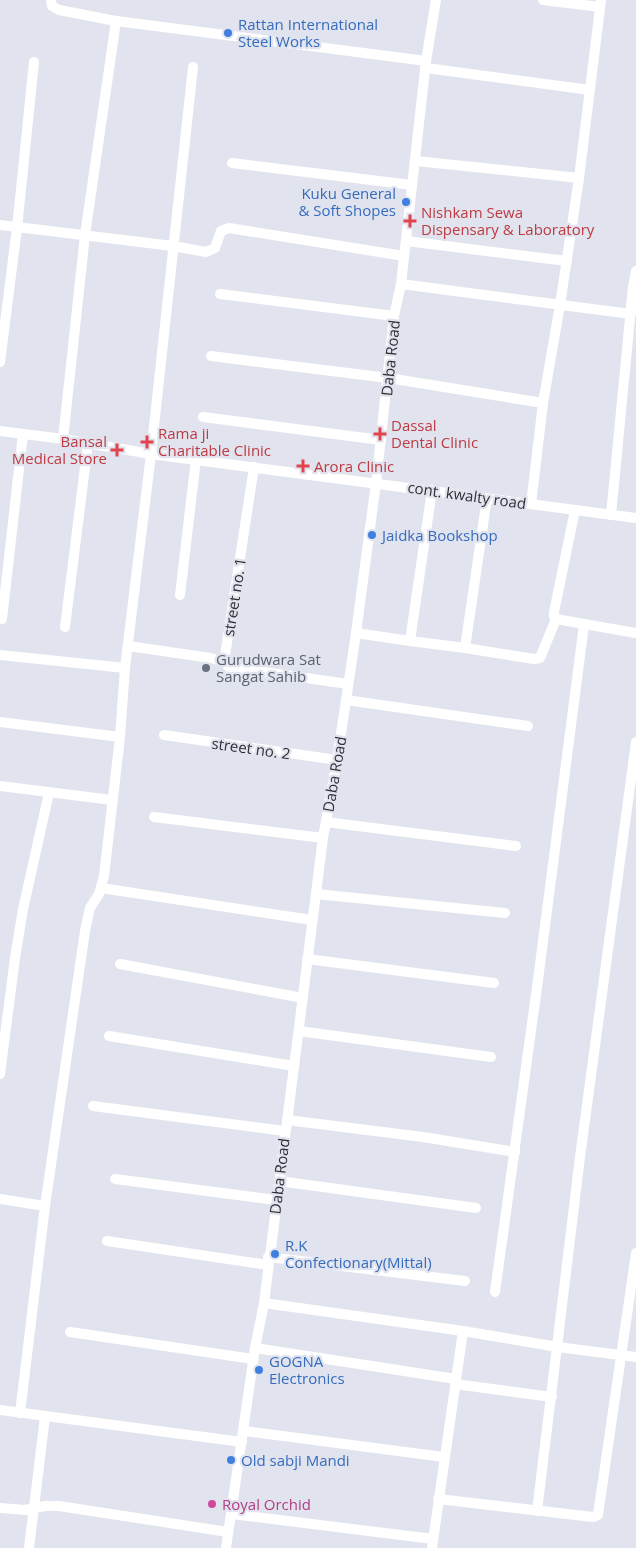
<svg xmlns="http://www.w3.org/2000/svg" width="636" height="1548" viewBox="0 0 636 1548" font-family="'Open Sans',sans-serif">
<rect width="100%" height="100%" fill="#e1e4ee"/>
<g fill="none" stroke-linecap="round" stroke-linejoin="round">
<g stroke="#fff" stroke-width="10">
<path d="M51,0l1,6 7,4 57,11 310,40"/>
<path d="M543,0l57,7"/>
<path d="M426,68l164,22"/>
<path d="M416,161l163,17"/>
<path d="M232,163l180,22"/>
<path d="M0,225l173,21 33,6 9,-4 6,-17 8,-3 175,28"/>
<path d="M406,241l161,20"/>
<path d="M401,284l230,30"/>
<path d="M220,294l174,22"/>
<path d="M211,356l177,22 155,25"/>
<path d="M0,362l17,-134 17,-166"/>
<path d="M203,417l178,23"/>
<path d="M0,431l63,8 88,15 485,64"/>
<path d="M63,439l22,-204 31,-214"/>
<path d="M254,467l-30,195 5,5 119,17"/>
<path d="M531,504l12,-101 17,-98 19,-127 22,-178"/>
<path d="M611,515l22,-228 3,-16"/>
<path d="M180,595l16,-136"/>
<path d="M2,619l21,-185"/>
<path d="M556,619l80,14"/>
<path d="M65,627l23,-184"/>
<path d="M356,633l54,8 22,-151"/>
<path d="M410,641l55,7 22,-150"/>
<path d="M128,646l83,12 13,4"/>
<path d="M465,648l69,11 6,-1 16,-39 -2,-2v-5l21,-102"/>
<path d="M0,655l125,13"/>
<path d="M346,700l182,26"/>
<path d="M0,722l120,15"/>
<path d="M164,735l173,25"/>
<path d="M0,786l112,14"/>
<path d="M154,817l169,21"/>
<path d="M326,822l190,24"/>
<path d="M101,888l211,32"/>
<path d="M316,894l189,19"/>
<path d="M307,959l187,24"/>
<path d="M120,964l183,34"/>
<path d="M299,1031l192,26"/>
<path d="M109,1036l185,30"/>
<path d="M0,1074l15,-116 8,-49 26,-116"/>
<path d="M93,1106l192,25"/>
<path d="M287,1120l136,17 92,15"/>
<path d="M115,1179l161,21"/>
<path d="M279,1181l197,27"/>
<path d="M0,1199l45,7"/>
<path d="M107,1241l161,24"/>
<path d="M268,1257l197,24"/>
<path d="M495,1292l43,-312 46,-355"/>
<path d="M264,1303l199,28"/>
<path d="M70,1332l183,27"/>
<path d="M255,1348l201,31"/>
<path d="M455,1384l97,13"/>
<path d="M0,1410l242,32"/>
<path d="M20,1413l25,-207 40,-275 5,-23 9,-14 5,-18 16,-139 5,-69 26,-214 42,-387"/>
<path d="M244,1431l200,26"/>
<path d="M438,1499l155,18 5,-2 38,-262"/>
<path d="M0,1508l25,2 20,-4h14l169,26"/>
<path d="M537,1511l43,-354 56,-415"/>
<path d="M232,1514l201,25"/>
<path d="M29,1548l16,-131"/>
<path d="M226,1548l29,-200 9,-45 59,-465 14,-78 19,-127 20,-150 18,-167 7,-32 25,-223 10,-61"/>
<path d="M432,1548l31,-217 95,16 78,10"/>
</g>
</g>
<g fill="#3f7fe0" stroke="#e1e4ee" stroke-width="2">
<circle cx="228" cy="33" r="5"/>
<circle cx="406" cy="202" r="5"/>
<circle cx="372" cy="535" r="5"/>
<circle cx="275" cy="1254" r="5"/>
<circle cx="259" cy="1370" r="5"/>
<circle cx="231" cy="1460" r="5"/>
</g>
<g fill="#e0444e" stroke="#e1e4ee" stroke-width="2">
<path d="M407.5 213.5h5v5h5v5h-5v5h-5v-5h-5v-5h5z"/>
<path d="M377.5 426.5h5v5h5v5h-5v5h-5v-5h-5v-5h5z"/>
<path d="M144.5 434.5h5v5h5v5h-5v5h-5v-5h-5v-5h5z"/>
<path d="M114.5 442.5h5v5h5v5h-5v5h-5v-5h-5v-5h5z"/>
<path d="M300.5 458.5h5v5h5v5h-5v5h-5v-5h-5v-5h5z"/>
</g>
<circle fill="#6b7280" stroke="#e1e4ee" stroke-width="2" cx="206" cy="668" r="5"/>
<circle fill="#d1479c" stroke="#e1e4ee" stroke-width="2" cx="212" cy="1504" r="5"/>
<g text-anchor="middle" dominant-baseline="central" stroke-width="4.5" stroke-linejoin="round" paint-order="stroke">
<g font-size="15" fill="#366cbe" stroke="#e1e4ee" text-anchor="start">
<text x="238" y="24">Rattan International<tspan x="238" dy="17">Steel Works</tspan></text>
<text x="396" y="193" text-anchor="end">Kuku General<tspan x="396" dy="17">&amp; Soft Shopes</tspan></text>
<text x="382" y="535">Jaidka Bookshop</text>
<text x="285" y="1245">R.K<tspan x="285" dy="17">Confectionary(Mittal)</tspan></text>
<text x="269" y="1361">GOGNA<tspan x="269" dy="17">Electronics</tspan></text>
<text x="241" y="1460">Old sabji Mandi</text>
</g>
<g font-size="15" fill="#be3a42" stroke="#e1e4ee" text-anchor="start">
<text x="421" y="212">Nishkam Sewa<tspan x="421" dy="17">Dispensary &amp; Laboratory</tspan></text>
<text x="391" y="425">Dassal<tspan x="391" dy="17">Dental Clinic</tspan></text>
<text x="158" y="433">Rama ji<tspan x="158" dy="17">Charitable Clinic</tspan></text>
<text x="107" y="441" text-anchor="end">Bansal<tspan x="107" dy="17">Medical Store</tspan></text>
<text x="314" y="466">Arora Clinic</text>
</g>
<g font-size="15" fill="#2e2f33" stroke="#e1e4ee">
<text transform="translate(390 358) rotate(-84)">Daba Road</text>
<text transform="translate(467 495) rotate(8)">cont. kwalty road</text>
<text transform="translate(234 597) rotate(-81)">street no. 1</text>
<text transform="translate(251 748) rotate(8)">street no. 2</text>
<text transform="translate(334 774) rotate(-80)">Daba Road</text>
<text transform="translate(279 1176) rotate(-83)">Daba Road</text>
</g>
<g font-size="15" fill="#5b616d" stroke="#e1e4ee" text-anchor="start">
<text x="216" y="659">Gurudwara Sat<tspan x="216" dy="17">Sangat Sahib</tspan></text>
</g>
<g font-size="15" fill="#b23c85" stroke="#e1e4ee" text-anchor="start">
<text x="222" y="1504">Royal Orchid</text>
</g>
</g>
</svg>
